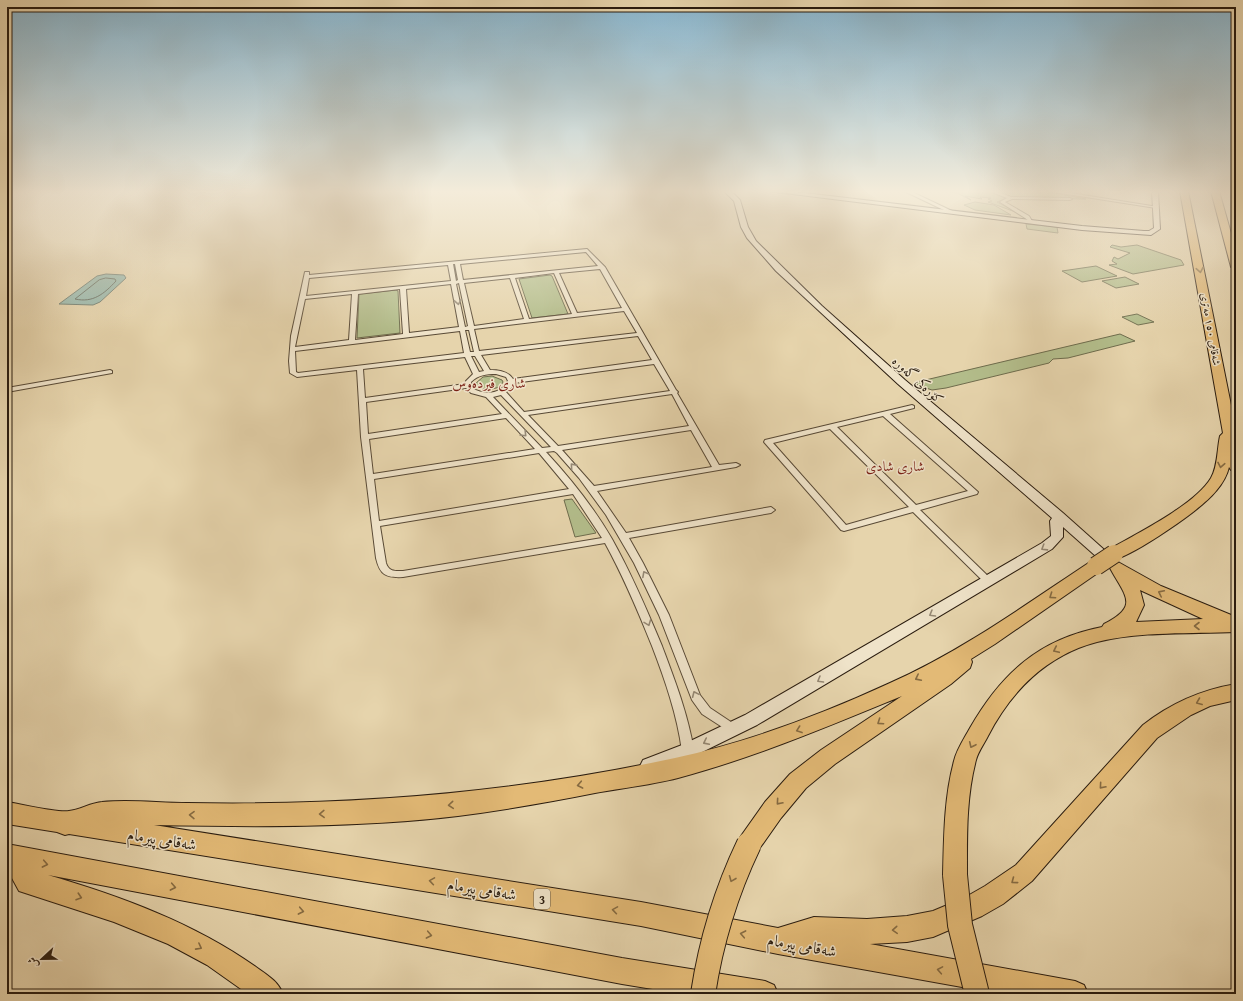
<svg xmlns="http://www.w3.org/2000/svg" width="1243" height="1001" viewBox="0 0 1243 1001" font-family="'Gentium Book Plus',Amiri,serif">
<rect width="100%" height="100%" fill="#e6d4ac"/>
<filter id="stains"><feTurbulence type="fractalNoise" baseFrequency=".005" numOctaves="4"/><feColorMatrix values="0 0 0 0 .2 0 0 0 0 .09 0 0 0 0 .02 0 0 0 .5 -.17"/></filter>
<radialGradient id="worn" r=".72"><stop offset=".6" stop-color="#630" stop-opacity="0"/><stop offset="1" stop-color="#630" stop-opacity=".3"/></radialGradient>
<g fill="#b3bd8b" stroke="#6e6c4d">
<path d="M946,191h45l18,6 -12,5 24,12 -33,-12 4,-1 -4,-2 3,-1 -11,-1 2,2 -17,-3 6,4 -14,-7z"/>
<path d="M993,191h51l42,8 -71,-1z"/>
<path d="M975,202l19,3 17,10 -36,-5 -11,-5z"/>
<path d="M1026,224l31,3 1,6 -31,-4z"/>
<path d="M1112,245l9,2 16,-2 44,15 3,5 -51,9 -24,-9 8,-1 -5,-3 2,-4 4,2 12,-6 -20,-6z"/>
<path d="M1096,266l21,10 -35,6 -20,-11z"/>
<path d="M550,275l2,1 16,38 -36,4 -13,-39z"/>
<path d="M1125,277l14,7 -23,4 -14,-7z"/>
<path d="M396,290l2,1 2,42 -43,5 2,-44z"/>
<path d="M1137,314l17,8 -16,3 -16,-8z"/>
<path d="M1120,334l15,7 -67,17 -15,1 -4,4 -103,25 -14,2 -15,-5v-3z"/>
<path d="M492,376l10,4 1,2 -3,5 -12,3 -11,-3 -1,-4 7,-6z"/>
<path d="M572,499l24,34 -21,4 -11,-37z"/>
</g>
<path fill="#96b8ac" stroke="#6b7a6d" d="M106,274l18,1 2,3 -26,24 -7,3 -34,-1 38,-28z"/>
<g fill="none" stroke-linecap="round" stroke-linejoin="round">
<path stroke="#606a5e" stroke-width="1" d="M106,278l9,1 1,2c-12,13 -23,22 -41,18l24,-19z"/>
<defs>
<g id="street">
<path d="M904,191h6l42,20 -4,1z"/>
<path d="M989,191h6l16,6 59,1 2,1 -2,1 -58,-1 -7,3 24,14 3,5 -2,1 -5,-4 -25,-16 7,-4z"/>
<path d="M1047,191h11l100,16 -2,1z"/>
<path d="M587,249l18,18 71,123 2,2 -1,1 42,72 17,-2 4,2 -4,2 -139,24 29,42 145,-26 4,3 -4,3 -142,25 14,25 26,52 31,80 10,13 27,18 1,3 -1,3 -4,2 -31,-20 -10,-14 -33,-85 -25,-52 -28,-48 -27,-37 -22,-25 -3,-2 -8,1c25,27 48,56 66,87 19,34 35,71 50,107 13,35 26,68 32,105l-2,4 -4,1 -4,-1 -2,-4c-5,-37 -17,-71 -30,-105 -14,-35 -29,-70 -47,-103l-202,34c-17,1 -23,-2 -27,-19l-15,-121 -4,-67 -60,7 -7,-4 -1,-12 2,-25 14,-64h4v3zM586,252l12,14 -135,14 -3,-16zM453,264h2l3,16 -2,1zM448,265l3,16 -145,15 3,-18zM600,269l22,39 -45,5 -18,-40zM554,273l18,41 -43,5 -14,-41zM510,278l14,41 -50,7 -10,-43zM459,283l9,43 -3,1 -9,-43zM451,284l8,43 -50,6 -3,-44zM400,289l3,45 -48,6 3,-46zM352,294l-3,46 -54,7 10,-48zM624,311l13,22 -158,18 -5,-22zM465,330h4l5,22h-4zM460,331l4,22 -166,20 -2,-1 -1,-21zM638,336l14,24 -139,19c-5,-8 -15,-9 -23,-9l-9,-15zM471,356h4l9,15 -5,1zM465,357l8,17 -7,7 -1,3 -100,14 -2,-29zM654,364l16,27 -146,21 -18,-20 5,-4 3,-5zM496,374l10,3 2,4c-7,14 -24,14 -36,7l-1,-6c7,-7 15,-8 25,-8zM466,388l5,5 15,4 16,17 -134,20 -2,-32zM672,394l17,32 -131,20 -30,-31zM501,395l50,52 -9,1 -49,-51zM506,418l29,31 -162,25 -4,-35zM691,430l21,37 -118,19 -32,-36zM539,453l30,36 -190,32 -5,-42zM573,494l29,44 -199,33c-8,0 -14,1 -17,-8l-6,-37z"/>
<path d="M110,370l2,1v2l-105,19v-4z"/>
<path d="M912,405l2,1v2l-24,6 88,78 -1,2 -57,16 71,69 2,2 -2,2h-6l-72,-71 -69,19 -3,-1 -77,-88 1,-2zM883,416l85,75 -52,14 -79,-78zM830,429l79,78 -63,18 -73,-82z"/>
</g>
<g id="secondary">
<path d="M724,191h7l9,9 8,27 8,14 66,65 83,74 158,133 56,50 -2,3h-10l-44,-39v10l-11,12 -295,176 -63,31 -45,18 -6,-2 -3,-6 3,-6 39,-15 63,-30 297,-172 9,-7 -1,-15 2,-3 -154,-134 -122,-113 -29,-33 -6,-11 -7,-26z"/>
<path d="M768,191h20l294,35 62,5h5l5,-3 -2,-37h6l2,38 -9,6 -69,-5z"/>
</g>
<g id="highway">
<path d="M1180,191h8l48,239v41l-5,-1 -2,-3c-2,9 -7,17 -13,24 -15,19 -79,62 -102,69l-6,-2 -2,-4 2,-4c28,-16 87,-45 103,-72 7,-12 6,-29 9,-42l3,-3z"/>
<path d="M1211,191h8l17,60v19l-5,-3z"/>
<path d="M1096,560l6,2 2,4 -2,4 -107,74 -24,15 1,3 -2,6 -19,16 -116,80 -29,24 -25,30 -24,34 -8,4 -8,-4 -4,-8 4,-8 24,-34 25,-28 31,-24 81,-54c-73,30 -146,61 -224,82 -27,7 -56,10 -83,15 -45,9 -91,17 -137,23 -101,12 -203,11 -304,9l487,77 137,26 36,-11 53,2 40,-3 26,-5 31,-13 21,-12 31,-21 127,-140c28,-22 58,-35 93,-41v16l-26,6 -19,9 -34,23 -125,143 -29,23 -21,12 -49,21 -26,5 -37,2 205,37 9,4 4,9h-87l-223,-40 -137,-28 -572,-92 -4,1 -8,-3 -50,-8v-22c14,2 50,11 62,9 11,-1 21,-8 33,-9 28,-3 57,1 85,1 166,3 326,-10 488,-45 71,-15 150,-45 215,-75 72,-32 135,-78 200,-121z"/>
<path d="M1118,562l43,24 75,31v15c-46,2 -94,-1 -139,10 -50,13 -86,49 -109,94 -4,8 -10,16 -12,24 -10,38 -9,77 -9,115l-4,8 -8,4 -8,-4 -4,-8c1,-38 1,-77 11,-114 3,-12 10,-22 16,-33 31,-54 69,-89 132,-101l2,-3c36,-18 21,-28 6,-56l2,-4zM1140,590l63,29 -67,3 8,-17z"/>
<path d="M7,844l615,114 143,23 9,4 4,9h-95l-61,-10 -574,-109c72,21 146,48 208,92 11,8 22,14 27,27h-35l-41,-29 -39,-21 -54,-22 -95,-31 -12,-22z"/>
</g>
</defs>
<use href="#street" stroke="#594a36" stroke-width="2"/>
<use href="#secondary" stroke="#2a1c0f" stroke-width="2"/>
<use href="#highway" stroke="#2a1c0f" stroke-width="2"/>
<use href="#street" fill="#efe3c9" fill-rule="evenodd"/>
<use href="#secondary" fill="#efe3c9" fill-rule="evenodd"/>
<use href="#highway" fill="#e3ba76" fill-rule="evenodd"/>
<defs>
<path id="highway-bridge-far1" d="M1096,566l18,-12"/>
<g id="highway-bridge">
<path d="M955,875l5,50 17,69"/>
<path d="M703,994c8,-53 23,-102 46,-150"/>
</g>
</defs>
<use href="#highway-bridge-far1" stroke="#2a1c0f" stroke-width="20" stroke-linecap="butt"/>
<use href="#highway-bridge" stroke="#2a1c0f" stroke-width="26" stroke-linecap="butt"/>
<use href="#highway-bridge-far1" stroke="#e3ba76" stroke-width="18"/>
<use href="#highway-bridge" stroke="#e3ba76" stroke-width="24"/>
</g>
<defs><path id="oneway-chevron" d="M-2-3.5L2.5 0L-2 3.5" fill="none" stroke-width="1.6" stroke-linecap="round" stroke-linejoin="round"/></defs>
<g stroke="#866b42">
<use href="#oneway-chevron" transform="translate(1200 270) rotate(79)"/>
<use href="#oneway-chevron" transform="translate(1221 465) rotate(101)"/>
<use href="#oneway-chevron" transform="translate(1161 593) rotate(-154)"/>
<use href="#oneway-chevron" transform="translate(1052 596) rotate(146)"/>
<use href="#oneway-chevron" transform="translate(1197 626) rotate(-180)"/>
<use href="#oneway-chevron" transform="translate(1056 650) rotate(155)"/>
<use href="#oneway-chevron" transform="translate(918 678) rotate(153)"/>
<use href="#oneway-chevron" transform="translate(1199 702) rotate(158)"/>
<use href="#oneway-chevron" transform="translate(880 722) rotate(146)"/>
<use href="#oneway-chevron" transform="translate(799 730) rotate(160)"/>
<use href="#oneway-chevron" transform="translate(972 745) rotate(115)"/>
<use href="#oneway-chevron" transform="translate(580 785) rotate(169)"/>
<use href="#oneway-chevron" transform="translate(1102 786) rotate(131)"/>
<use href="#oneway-chevron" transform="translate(779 802) rotate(131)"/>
<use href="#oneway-chevron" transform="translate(451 805) rotate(175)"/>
<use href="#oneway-chevron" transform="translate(322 814) rotate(178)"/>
<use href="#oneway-chevron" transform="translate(192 815) rotate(-179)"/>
<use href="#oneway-chevron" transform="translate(45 864) rotate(11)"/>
<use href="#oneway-chevron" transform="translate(732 879) rotate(112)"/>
<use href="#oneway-chevron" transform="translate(432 881) rotate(-171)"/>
<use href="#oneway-chevron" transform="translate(1014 881) rotate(143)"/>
<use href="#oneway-chevron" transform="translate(173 887) rotate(11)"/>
<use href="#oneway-chevron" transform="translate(79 897) rotate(18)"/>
<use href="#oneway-chevron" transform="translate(615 910) rotate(-171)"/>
<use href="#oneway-chevron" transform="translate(301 911) rotate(11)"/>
<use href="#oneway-chevron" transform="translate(895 930) rotate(176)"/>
<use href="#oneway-chevron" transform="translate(743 934) rotate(-169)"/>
<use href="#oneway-chevron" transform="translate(429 935) rotate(11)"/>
<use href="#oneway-chevron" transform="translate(199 947) rotate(28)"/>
<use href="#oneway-chevron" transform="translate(940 970) rotate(-170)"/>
</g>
<g stroke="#968975">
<use href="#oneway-chevron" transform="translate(458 302) rotate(80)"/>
<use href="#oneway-chevron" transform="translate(524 434) rotate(46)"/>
<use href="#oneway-chevron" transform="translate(573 466) rotate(-131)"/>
<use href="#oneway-chevron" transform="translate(1044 548) rotate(148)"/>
<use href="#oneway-chevron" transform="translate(645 574) rotate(-118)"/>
<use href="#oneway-chevron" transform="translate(932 614) rotate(150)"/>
<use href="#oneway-chevron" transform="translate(648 623) rotate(69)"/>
<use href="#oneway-chevron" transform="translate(820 680) rotate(150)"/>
<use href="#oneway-chevron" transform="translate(695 694) rotate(-114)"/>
<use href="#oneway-chevron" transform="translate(706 742) rotate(154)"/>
</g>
<linearGradient id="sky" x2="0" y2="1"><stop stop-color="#87b6d0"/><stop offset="0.58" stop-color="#f4ecda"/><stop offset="1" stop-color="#f4ecda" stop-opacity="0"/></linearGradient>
<rect width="1243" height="331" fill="url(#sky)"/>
<g text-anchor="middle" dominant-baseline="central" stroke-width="3" stroke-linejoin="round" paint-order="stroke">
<g font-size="11" fill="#2a1c0f" stroke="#efe3c9">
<text transform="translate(1211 329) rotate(80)">شەقامی ١٥٠ مەتری</text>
</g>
<rect fill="#efe3c9" stroke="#655847" stroke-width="1" x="534" y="889" width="16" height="20" rx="3"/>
<g font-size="12" font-weight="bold" fill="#2a1c0f">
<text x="542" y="899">3</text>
</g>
<g font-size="13" fill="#2a1c0f" stroke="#efe3c9">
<text transform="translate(918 380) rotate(42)">کۆرەکی گەورە</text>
</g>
<g font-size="14" fill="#7a1f14" stroke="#efe3c9">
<text x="489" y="383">شاری فیردەوس</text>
<text x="895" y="466">شاری شادی</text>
</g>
<g font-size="16" fill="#2a1c0f" stroke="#efe3c9">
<text transform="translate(162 839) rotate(9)">شەقامی پیرمام</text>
<text transform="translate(482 889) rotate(9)">شەقامی پیرمام</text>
<text transform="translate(802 945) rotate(10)">شەقامی پیرمام</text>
</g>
</g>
<rect width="1243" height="1001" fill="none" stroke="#e6d4ac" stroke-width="24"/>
<rect x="8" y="8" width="1227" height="985" fill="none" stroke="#2a1c0f" stroke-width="2"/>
<rect x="12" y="12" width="1219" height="977" fill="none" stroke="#2a1c0f"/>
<g transform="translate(42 959) rotate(248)" stroke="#efe3c9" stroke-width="3" paint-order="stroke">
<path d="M0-3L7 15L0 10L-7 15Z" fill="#2a1c0f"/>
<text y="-6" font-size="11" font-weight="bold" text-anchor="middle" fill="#2a1c0f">ش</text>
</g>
<rect width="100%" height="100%" filter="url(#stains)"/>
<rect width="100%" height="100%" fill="url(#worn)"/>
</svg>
